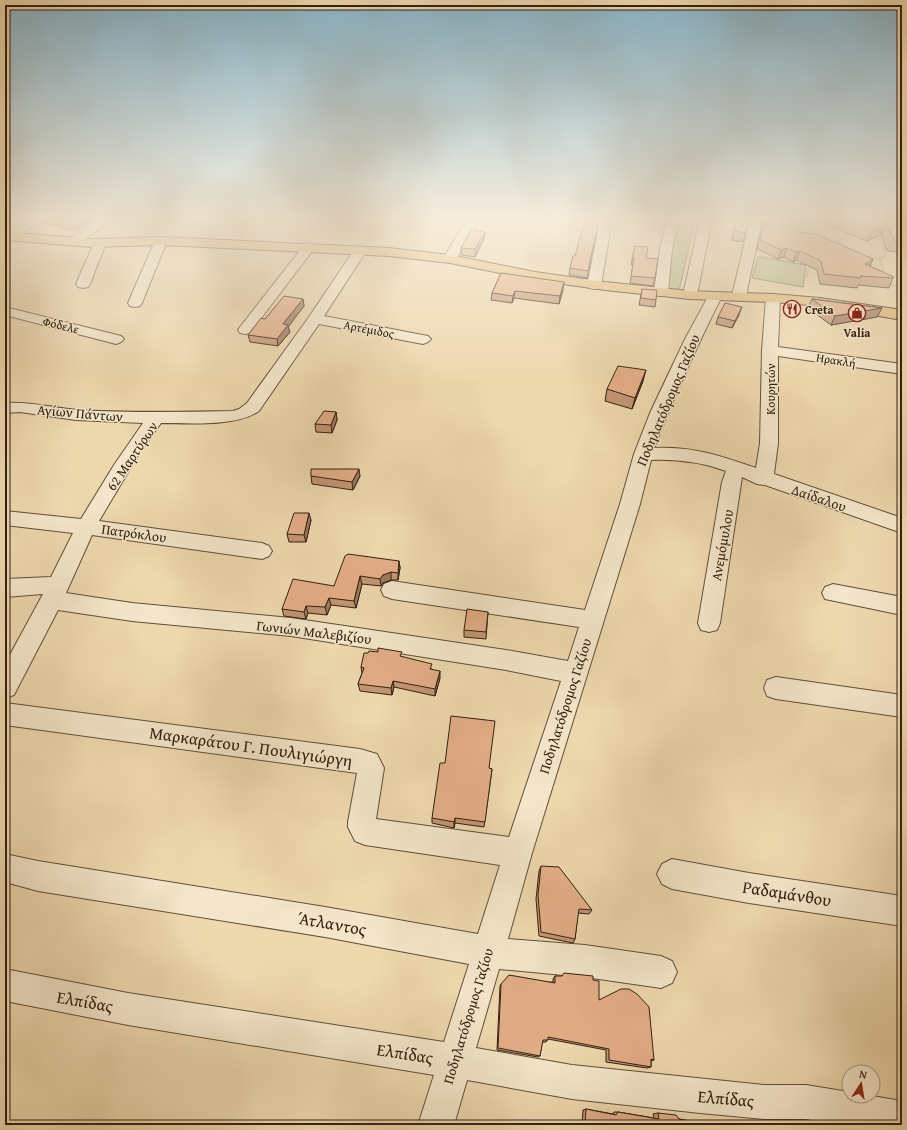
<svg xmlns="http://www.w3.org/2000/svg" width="907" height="1130" viewBox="0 0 907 1130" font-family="'Gentium Book Plus',serif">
<rect width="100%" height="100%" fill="#eed8ae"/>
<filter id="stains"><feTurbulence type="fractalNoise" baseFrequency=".005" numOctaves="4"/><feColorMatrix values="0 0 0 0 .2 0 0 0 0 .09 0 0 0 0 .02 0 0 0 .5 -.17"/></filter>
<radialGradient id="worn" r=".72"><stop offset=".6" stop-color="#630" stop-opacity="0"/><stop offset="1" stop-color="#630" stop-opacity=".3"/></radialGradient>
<g fill="#b6bf8c" stroke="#74704f">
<path d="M678,219h17l-16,72 -15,-1z"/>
<path d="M758,257l48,8 -3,22 -51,-9z"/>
</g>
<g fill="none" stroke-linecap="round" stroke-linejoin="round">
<defs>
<g id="minor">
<path d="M27,219h14l-27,21h-8v-6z"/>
<path d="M99,219h14l-36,26h-8l-2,-3 2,-3z"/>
<path d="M467,219h12l-24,43h-10l-2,-3z"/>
<path d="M597,219h12v18l-8,48 -2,3 -5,1 -5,-1 -2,-3 10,-48z"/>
<path d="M667,219h12l-7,30 -4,43 -2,3 -5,1 -5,-1 -2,-3 6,-43z"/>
<path d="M700,219h12l-15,76 -2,3 -5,1 -5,-1 -2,-3z"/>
<path d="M750,219h12l-16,77 -2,3 -5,1 -5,-1 -2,-3z"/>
<path d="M161,237l4,1 2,3 -25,62 -2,3 -5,1 -5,-1 -2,-3 27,-62 2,-3z"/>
<path d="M100,239l4,1 2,3 -16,41 -2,3 -5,1 -5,-1 -2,-3 18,-41 2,-3z"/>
<path d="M309,243l4,1 2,3 -65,86 -5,1 -5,-1 -2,-3 2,-3 65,-83z"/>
<path d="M361,246l5,1 1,3 -43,66 104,20 3,3 -3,3 -5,2 -104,-20 -60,87c-22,16 -71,12 -98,12l-21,29 -41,69 163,22 7,3 3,5 -3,5 -7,3 -170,-24 -26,58 66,10 159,15 215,32 62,11 11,-34 -187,-28 -8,-3 -3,-6 3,-6 8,-3 193,29 35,-106 14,-50 16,-41 34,-72 26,-48 5,-1 5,1 2,3c-25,50 -48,100 -68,152 39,-2 67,8 102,20l4,-25 2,-93 4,-52 2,-3 5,-1 5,1 2,3 -2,49 124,17v10l-124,-18v87l-4,31 128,44v15l-137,-48 -8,-1 -15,-7 -22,146 -3,7 -8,2 -8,-2 -3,-7 24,-141 4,-11c-25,-9 -49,-12 -75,-11l-11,44 -108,349 -24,86 77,6 76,11 11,5 5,11 -5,11 -11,5 -76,-11 -86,-8 -23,79 96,17 192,20h42l43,7v4h23l30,5v24h-65l-31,-6h-42l-64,-6 -128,-14 -105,-19 -13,45h-36l16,-50 -306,-50 -123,-24v-32l123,24 316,49 25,-78 -144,-27 -287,-46 -33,-9v-28l33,7 287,46 153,27 22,-69 -135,-20 -10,-4 -7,-14v-5l9,-49 -352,-48v-22l355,46 17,5 7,14 -8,51 133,18 52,-156 -55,-11 -215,-34 -159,-15 -74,-11 -44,85 -9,3v-34l38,-70 -38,3v-18l46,-2 22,-44 -68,-8v-14l76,8 33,-54 29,-42 -67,-3 -56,-8 -15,1v-10c25,-2 48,5 73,7 51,3 103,2 155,1l6,-2 8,-6 62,-86 47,-70z"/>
<path d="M5,307l116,29 3,3 -3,3 -5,2 -111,-29z"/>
<path d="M833,584l69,13v18l-77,-16 -3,-6 3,-6z"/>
<path d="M776,677l126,18v22l-126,-18 -9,-3 -3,-8 3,-8z"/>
<path d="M672,859l77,14 153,23v30l-153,-23 -77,-14 -10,-5 -5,-10 5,-10z"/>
</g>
<path id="major" d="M5,232l86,7 70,-2 228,11 61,7 85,17 70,10 85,9 83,3 47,4 82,12v10l-82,-14 -47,-4 -83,-3 -85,-9 -70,-10 -85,-17 -61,-7 -228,-11 -70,2 -86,-7z"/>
</defs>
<use href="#minor" stroke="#614f39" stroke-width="2"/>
<use href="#major" stroke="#322112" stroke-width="2"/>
<g stroke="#322112" stroke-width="1.5" stroke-dasharray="0.5 1.5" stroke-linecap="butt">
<path d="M841,230l8,7 -11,4 6,3 1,3"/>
<path d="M800,234l1,-7 11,1"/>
<path d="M877,234l9,22 -6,2 4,15"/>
<path d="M811,235l4,-3 -3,-4 1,-9"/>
<path d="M761,256l46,9"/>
<path d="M807,276l3,-13"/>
<path d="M887,284l15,3"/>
</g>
<use href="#minor" fill="#f4e6ca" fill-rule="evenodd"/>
<use href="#major" fill="#e7bc77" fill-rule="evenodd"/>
</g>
<g fill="#c49674" stroke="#322112">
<path d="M41,219h53l-15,10h-17l-1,-3 -18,-3z"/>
<path d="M735,219h14l-6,23 -11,-2z"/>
<path d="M763,219h36l-1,13 75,27 -3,7 23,12 -4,10 -31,-3 -1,3 -37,-4 -3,-14 -21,-10 -3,2 -9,-5 -6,2 -21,-10z"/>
<path d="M811,219h91v34l-15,-2 1,-2h-2l-5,-14 -14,6z"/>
<path d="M597,230l-10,48 -18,-3 1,-7 5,-12z"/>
<path d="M485,232l-1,7 -9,18 -14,-2v-7z"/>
<path d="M635,246l11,12 9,20 -2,8 -23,-3 3,-18h-2z"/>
<path d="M501,273l62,17 -4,14 -45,-6 -2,5 -21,-3 1,-7z"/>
<path d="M642,289l14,11 -1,7 -16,-2z"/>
<path d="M303,299l1,7 -16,21 2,5 -12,14 -28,-4 -2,-7 17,-16z"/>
<path d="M812,299l70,9 -5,9 -46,8 -23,-17z"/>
<path d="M739,315l-7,13 -16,-4 2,-7z"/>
<path d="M643,381l-11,28 -27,-8 2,-12z"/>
<path d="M336,412l1,8 -5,13 -16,-1 -1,-8z"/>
<path d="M311,476h49l-7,14 -41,-6z"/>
<path d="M311,520l-5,22h-17l-2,-8z"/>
<path d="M399,561l1,7 -2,12h-7l-8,3 -2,3 -19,-2 -6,24 -25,-3 -4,10 -19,-2 -2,6 -22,-3 -2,-7 52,-23z"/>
<path d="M488,612l-2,27 -22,-2v-7z"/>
<path d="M402,657l30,12 8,9 -5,18 -41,-9 -2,8 -32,-4 -2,-7 4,-11 -1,-6z"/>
<path d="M489,768l3,1 -8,58 -29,-4 -1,5 -22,-5v-5z"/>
<path d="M541,866l51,44 -3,4 -11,-1 -3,26 -2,4 -34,-7 -3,-37 3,-28z"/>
<path d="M555,976l38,4 6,20 55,60 -3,1v6l-4,1 -41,-6v-12l-58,-11 -2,3h-4l-2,14 -2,1 -41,-7 3,-64 1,-2 52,-2v-3z"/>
<path d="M586,1109l27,5 1,-2h4l36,6 -1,-4 5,-1 21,6 29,6h-126l1,-15z"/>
<path d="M728,1123h6l9,2h-15z"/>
</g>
<g fill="#a07a5e" stroke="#322112">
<path d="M75,219h19l-15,10z"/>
<path d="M886,223l-5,12 -14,6 6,-11z"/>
<path d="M485,232l-1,7 -9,18v-8z"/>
<path d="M787,248l-3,9 -6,2 3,-9z"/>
<path d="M800,251l-4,9 -3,2 3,-10z"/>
<path d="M873,259l-4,9 -4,-4z"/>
<path d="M564,282l-1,8 -4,14 1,-8z"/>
<path d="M515,291l-1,7 -2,5 1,-7z"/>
<path d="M303,299l1,7 -16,21 2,5 -12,14 -1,-7 6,-15z"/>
<path d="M742,307l-3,8 -7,13 3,-7z"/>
<path d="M882,308l-5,9 -46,8 4,-9z"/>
<path d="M646,370l-3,11 -11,28 3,-11z"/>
<path d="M336,412l1,8 -5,13 -1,-8z"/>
<path d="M359,469l1,7 -7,14 -1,-8z"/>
<path d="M309,513l2,7 -5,22 -2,-7z"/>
<path d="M399,561l1,7 -2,12v-7z"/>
<path d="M391,572v8l-8,3 -2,3 -1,-7 3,-4z"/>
<path d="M360,576l2,8 -6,24 -2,-7z"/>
<path d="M329,598l2,7 -4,10 -2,-8z"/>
<path d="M306,606l2,7 -2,6 -2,-7z"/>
<path d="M440,671v7l-5,18v-7z"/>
<path d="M393,681l1,6 -2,8 -1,-7z"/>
<path d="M455,818v5l-1,5v-6z"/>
</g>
<g fill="#e4ae87" stroke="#322112">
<path d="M585,219h12v11l-9,41 -18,-3 3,-12h2z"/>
<path d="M736,219h13l-3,14 -11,-2z"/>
<path d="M765,219h34l-1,13 18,2 57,25 -8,5 29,13 -1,1 -33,-2 1,2 -37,-4 -3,-13 -21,-10 -4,1 -9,-4 -6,2 -21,-10z"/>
<path d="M844,219h58v22l-9,-1v-2l-1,-1 -6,-14 -13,7z"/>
<path d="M471,230l14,2 -10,17 -14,-1z"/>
<path d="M635,246l13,1 -2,11 12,1 -3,19 -24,-2 3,-18h-2z"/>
<path d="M501,273l63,9 -4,14 -45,-5 -2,5 -21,-3z"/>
<path d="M642,289l15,1 -1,10 -15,-2z"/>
<path d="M284,296l19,3 -20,25 5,1 -11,14 -29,-4 13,-17 4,1z"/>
<path d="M812,299l70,9 -47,8z"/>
<path d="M725,303l17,4 -7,14 -17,-4z"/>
<path d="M618,366l28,4 -11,28 -28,-9z"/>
<path d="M324,411l12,1 -5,13 -16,-1z"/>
<path d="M311,469h48l-7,13 -41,-6z"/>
<path d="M294,513h15l-5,22 -17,-1z"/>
<path d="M348,554l51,7 -1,12 -7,-1 -8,3 -3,4 -20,-3 -6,25 -25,-3 -4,9 -19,-1 -2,6 -22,-3 11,-30 41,7 11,-30z"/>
<path d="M467,609l21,3 -2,20 -22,-2z"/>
<path d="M378,648l24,4 -2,4 32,8 -2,5 10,2 -5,18 -42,-8 -2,7 -33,-4 6,-16 -3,-1 3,-14h4l1,-2 9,1z"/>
<path d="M451,716l44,5 -6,47 3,1 -7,53 -30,-4 -1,4 -22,-4 8,-55h5z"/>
<path d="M541,866l18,1 33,43 -13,-1 -4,30 -34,-7 -3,-37z"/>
<path d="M564,973l29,3v4l6,1v19l22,-11h8l8,5 12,13 5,53 -3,-1v8l-42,-7v-11l-61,-12v3h-5l-3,16 -42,-8 3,-64 8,-9 46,8v-7h7z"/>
<path d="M586,1109l30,6 2,-3 41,7 -1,-6 18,2 3,4 29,5v1h-123z"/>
<path d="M734,1123l9,2h-8z"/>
</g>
<linearGradient id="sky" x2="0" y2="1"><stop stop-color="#89b7ce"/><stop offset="0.58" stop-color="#f7eddb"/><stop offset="1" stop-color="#f7eddb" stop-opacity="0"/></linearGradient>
<rect width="907" height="377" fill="url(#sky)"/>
<defs>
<symbol id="restaurant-ring" viewBox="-11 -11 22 22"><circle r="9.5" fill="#f4e6ca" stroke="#8f2418" stroke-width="1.5"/><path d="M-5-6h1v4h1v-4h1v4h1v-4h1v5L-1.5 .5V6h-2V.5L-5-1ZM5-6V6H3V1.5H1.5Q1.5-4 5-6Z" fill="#8f2418"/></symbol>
<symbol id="shop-ring" viewBox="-11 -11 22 22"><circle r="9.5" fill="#f4e6ca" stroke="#8f2418" stroke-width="1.5"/><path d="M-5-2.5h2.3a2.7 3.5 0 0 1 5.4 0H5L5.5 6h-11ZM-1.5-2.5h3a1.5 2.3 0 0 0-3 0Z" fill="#8f2418"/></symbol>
</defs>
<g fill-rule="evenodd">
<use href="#restaurant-ring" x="782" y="299" width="20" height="20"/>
<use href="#shop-ring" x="847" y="303" width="20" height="20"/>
</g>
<g text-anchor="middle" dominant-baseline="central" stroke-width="3" stroke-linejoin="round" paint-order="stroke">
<g font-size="12" font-weight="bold" fill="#322112" stroke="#f4e6ca" text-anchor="start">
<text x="805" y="309">Creta</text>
<text x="857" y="332" text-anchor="middle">Valia</text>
</g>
<g font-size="12" fill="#322112" stroke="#f4e6ca">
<text transform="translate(61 325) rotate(14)">Φόδελε</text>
<text transform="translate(369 329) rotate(11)">Αρτέμιδος</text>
<text transform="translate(836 360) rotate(9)">Ηρακλή</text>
<text transform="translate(770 389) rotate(-90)">Κουρητών</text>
</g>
<g font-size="14" fill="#322112" stroke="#f4e6ca">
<text transform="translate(668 400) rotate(-67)">Ποδηλατόδρομος Γαζίου</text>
<text transform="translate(80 413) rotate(5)">Αγίων Πάντων</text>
<text transform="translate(132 456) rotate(-56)">62 Μαρτύρων</text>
<text transform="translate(819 498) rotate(19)">Δαίδαλου</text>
<text transform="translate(134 533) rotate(8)">Πατρόκλου</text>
<text transform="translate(722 545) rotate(-80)">Ανεμόμυλου</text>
<text transform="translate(314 632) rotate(7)">Γωνιών Μαλεβιζίου</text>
<text transform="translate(565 706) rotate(-72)">Ποδηλατόδρομος Γαζίου</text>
<text transform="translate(468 1016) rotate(-73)">Ποδηλατόδρομος Γαζίου</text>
</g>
<g font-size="17" fill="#322112" stroke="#f4e6ca">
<text transform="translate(251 746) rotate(8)">Μαρκαράτου Γ. Πουλιγιώργη</text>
<text transform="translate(787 893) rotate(9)">Ραδαμάνθου</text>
<text transform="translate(332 923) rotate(10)">Άτλαντος</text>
<text transform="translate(85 1001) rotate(10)">Ελπίδας</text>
<text transform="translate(405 1053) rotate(9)">Ελπίδας</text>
<text transform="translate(726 1098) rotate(5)">Ελπίδας</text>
</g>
</g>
<rect width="907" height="1130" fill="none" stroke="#eed8ae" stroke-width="20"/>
<rect x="6" y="6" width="895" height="1118" fill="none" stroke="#322112" stroke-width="2"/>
<rect x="10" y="10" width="887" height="1110" fill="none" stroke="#322112"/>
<g transform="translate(861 1084) rotate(12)"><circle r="19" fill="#f4e6ca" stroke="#a69780"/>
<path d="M0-3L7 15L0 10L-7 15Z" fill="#8f2418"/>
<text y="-6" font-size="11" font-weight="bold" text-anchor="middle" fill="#322112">N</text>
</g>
<rect width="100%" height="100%" filter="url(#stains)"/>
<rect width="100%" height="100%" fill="url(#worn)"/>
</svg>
